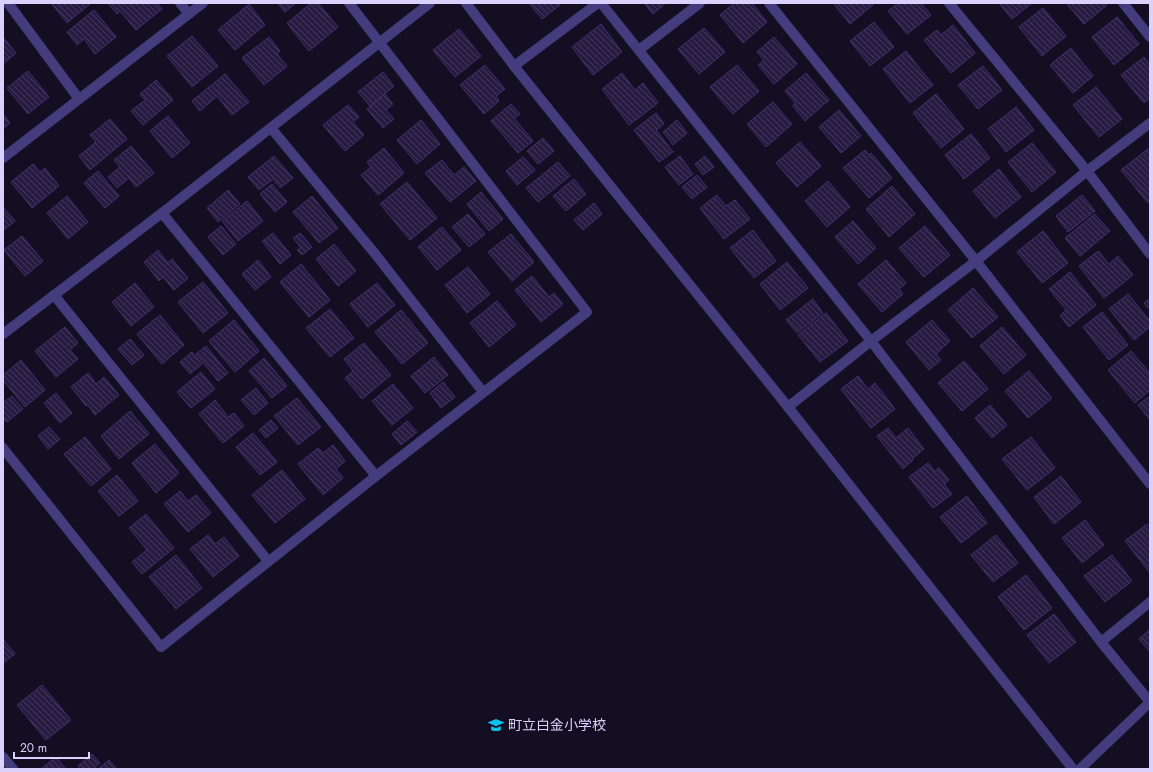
<svg xmlns="http://www.w3.org/2000/svg" width="1153" height="772" viewBox="0 0 1153 772" font-family="Jost,'Noto Sans JP',sans-serif">
<defs>
<pattern id="building-back-hatch" width="6" height="6" patternUnits="userSpaceOnUse"><rect width="6" height="6" fill="#271b41"/><path d="M-1 5l2 2M0 0l6 6M5-1l2 2" fill="none" stroke="#463b5d"/></pattern>
</defs>
<rect width="100%" height="100%" fill="#130e21"/>
<g fill="url(#building-back-hatch)" stroke="#402f6c">
<path d="M51,3h40l-24,20z"/>
<path d="M108,3h49l5,6 -26,21 -16,-19 -3,3z"/>
<path d="M277,3h19l-11,9z"/>
<path d="M311,3h7l20,24 -29,24 -22,-28z"/>
<path d="M529,3h29l2,2 -18,14z"/>
<path d="M644,3h22l-13,11z"/>
<path d="M734,3h18l15,19 -24,21 -23,-28z"/>
<path d="M833,3h38l2,2 -23,19z"/>
<path d="M898,3h23l10,12 -24,19 -19,-23z"/>
<path d="M999,3h33l-20,16z"/>
<path d="M1066,3h39l2,2 -23,19z"/>
<path d="M249,4l16,21 -30,25 -17,-20z"/>
<path d="M1043,8l23,28 -24,20 -23,-29z"/>
<path d="M94,10l22,27 -21,17 -11,-15 -7,6 -10,-13z"/>
<path d="M1117,17l22,27 -25,21 -22,-28z"/>
<path d="M874,22l20,25 -24,19 -20,-25z"/>
<path d="M601,24l21,28 -29,23 -21,-28z"/>
<path d="M953,25l22,28 -24,20 -27,-33 13,-10 4,5z"/>
<path d="M704,28l21,24 -26,22 -21,-25z"/>
<path d="M459,29l22,27 -26,21 -22,-27z"/>
<path d="M192,36l26,30 -26,21 -25,-31z"/>
<path d="M3,37l13,16 -13,11z"/>
<path d="M269,37l11,14 -3,3 10,12 -23,19 -22,-27z"/>
<path d="M774,37l23,27 -23,20 -16,-19 6,-5 -7,-8z"/>
<path d="M1071,48l22,28 -20,17 -23,-28z"/>
<path d="M906,51l27,34 -23,18 -27,-34z"/>
<path d="M1144,57l6,8v33l-6,5 -23,-28z"/>
<path d="M485,65l20,24 -9,7 3,5 -15,13 -24,-29z"/>
<path d="M737,65l22,26 -26,23 -23,-27z"/>
<path d="M983,66l19,24 -24,19 -20,-24z"/>
<path d="M28,71l21,26 -21,17 -21,-26z"/>
<path d="M383,72l11,14 -24,20 -12,-14z"/>
<path d="M622,73l13,17 8,-7 15,20 -29,22 -27,-36z"/>
<path d="M806,73l23,27 -24,21 -12,-15 2,-3 -10,-12z"/>
<path d="M225,74l24,28 -17,13 -15,-19 -17,15 -8,-10z"/>
<path d="M156,80l17,20 -30,25 -12,-14 14,-11 -5,-6z"/>
<path d="M1096,87l26,32 -23,18 -26,-32z"/>
<path d="M385,94l8,10 -7,6 8,9 -11,9 -16,-19z"/>
<path d="M936,94l28,35 -23,19 -28,-35z"/>
<path d="M773,102l19,22 -26,23 -19,-23z"/>
<path d="M511,104l9,10 -6,4 19,23 -15,12 -27,-32z"/>
<path d="M348,105l11,12 -6,5 11,13 -19,16 -22,-26z"/>
<path d="M1016,107l18,23 -28,22 -18,-23z"/>
<path d="M839,110l22,26 -20,17 -22,-26z"/>
<path d="M656,113l8,11 -8,6 17,22 -14,10 -25,-32z"/>
<path d="M3,114l7,9 -7,6z"/>
<path d="M168,116l22,27 -18,15 -22,-27z"/>
<path d="M110,119l17,20 -37,31 -11,-14 17,-14 -6,-7z"/>
<path d="M421,120l19,24 -23,20 -20,-24z"/>
<path d="M677,120l10,13 -14,12 -10,-13z"/>
<path d="M971,134l19,24 -26,21 -19,-24z"/>
<path d="M543,138l11,13 -16,13 -11,-13z"/>
<path d="M800,142l21,24 -24,21 -21,-24z"/>
<path d="M1032,143l24,29 -24,20 -24,-30z"/>
<path d="M131,146l23,27 -18,14 -7,-9 -12,10 -9,-11 12,-10 -6,-7z"/>
<path d="M384,148l20,25 -26,22 -17,-20 10,-8 -4,-5z"/>
<path d="M1149,148l1,1v52l-2,2 -27,-33z"/>
<path d="M865,150l4,5 2,-2 21,25 -23,20 -26,-30z"/>
<path d="M274,156l19,22 -13,10 -7,-9 -14,11 -11,-13z"/>
<path d="M680,156l13,18 -14,11 -14,-18z"/>
<path d="M705,156l9,11 -11,8 -8,-11z"/>
<path d="M523,157l12,13 -18,15 -11,-14z"/>
<path d="M442,160l12,15 10,-8 12,14 -26,21 -25,-29z"/>
<path d="M558,162l12,14 -32,26 -12,-14z"/>
<path d="M33,164l7,8 5,-4 14,18 -27,22 -21,-26z"/>
<path d="M999,169l22,28 -26,21 -22,-27z"/>
<path d="M98,171l21,25 -14,12 -21,-25z"/>
<path d="M697,175l10,12 -15,12 -10,-12z"/>
<path d="M574,179l12,15 -20,17 -13,-15z"/>
<path d="M828,181l22,26 -23,20 -22,-26z"/>
<path d="M407,182l30,36 -27,22 -30,-36z"/>
<path d="M272,184l15,18 -12,10 -15,-18z"/>
<path d="M892,186l23,28 -26,23 -23,-28z"/>
<path d="M228,190l12,14 -22,18 -11,-14z"/>
<path d="M481,192l22,27 -14,12 -22,-27z"/>
<path d="M717,195l9,11 9,-6 15,19 -26,20 -24,-31z"/>
<path d="M1082,195l13,16 -27,21 -12,-16z"/>
<path d="M67,196l21,26 -20,17 -21,-26z"/>
<path d="M312,196l26,32 -19,15 -26,-31z"/>
<path d="M247,201l16,20 -25,20 -16,-20z"/>
<path d="M594,203l8,11 -19,16 -9,-10z"/>
<path d="M3,207l12,14 -11,9h-1z"/>
<path d="M468,214l17,20 -16,13 -17,-20z"/>
<path d="M1095,214l15,17 -30,25 -15,-18z"/>
<path d="M853,221l23,27 -18,16 -23,-27z"/>
<path d="M221,226l15,18 -13,11 -15,-18z"/>
<path d="M925,226l25,29 -26,22 -25,-29z"/>
<path d="M442,227l19,23 -24,20 -19,-23z"/>
<path d="M753,230l23,31 -22,17 -24,-30z"/>
<path d="M1043,231l25,32 -26,20 -25,-31z"/>
<path d="M273,233l18,22 -11,9 -18,-23z"/>
<path d="M300,233l12,14 -10,8 -5,-5 4,-2 -8,-10z"/>
<path d="M511,234l23,28 -22,19 -24,-29z"/>
<path d="M22,236l21,25 -18,15 -21,-26z"/>
<path d="M334,244l22,27 -18,15 -22,-27z"/>
<path d="M158,250l10,13 4,-4 16,19 -14,12 -11,-13 -4,4 -15,-19z"/>
<path d="M1098,251l11,13 9,-8 15,19 -29,23 -25,-32z"/>
<path d="M258,260l13,17 -16,13 -13,-16z"/>
<path d="M886,260l20,23 -7,6 4,5 -21,18 -24,-28z"/>
<path d="M787,262l21,26 -28,22 -20,-26z"/>
<path d="M301,264l29,36 -21,17 -29,-35z"/>
<path d="M468,267l22,27 -23,19 -22,-28z"/>
<path d="M1070,272l26,33 -27,22 -9,-11 6,-6 -17,-21z"/>
<path d="M532,276l17,21 5,-4 9,11 -22,18 -26,-32z"/>
<path d="M203,282l25,31 -25,20 -25,-31z"/>
<path d="M135,283l19,24 -23,19 -19,-24z"/>
<path d="M377,283l18,22 -27,22 -18,-23z"/>
<path d="M973,288l25,29 -26,21 -24,-28z"/>
<path d="M1128,294l22,27v6l-16,13 -25,-31z"/>
<path d="M1150,298v12l-6,-7z"/>
<path d="M813,299l10,14 -26,20 -11,-13z"/>
<path d="M497,301l19,24 -27,22 -19,-24z"/>
<path d="M330,309l24,29 -24,19 -24,-29z"/>
<path d="M401,310l27,33 -26,21 -27,-32z"/>
<path d="M1102,312l26,33 -19,15 -26,-33z"/>
<path d="M826,313l22,28 -28,21 -22,-27z"/>
<path d="M160,315l24,30 -22,19 -25,-30z"/>
<path d="M234,320l25,31 -24,21 -26,-31z"/>
<path d="M932,320l18,21 -14,13 5,6 -12,10 -23,-28z"/>
<path d="M65,327l13,16 -8,7 8,9 -22,18 -21,-26z"/>
<path d="M1002,327l24,28 -22,19 -24,-28z"/>
<path d="M130,339l14,16 -12,10 -14,-16z"/>
<path d="M364,343l27,32 -29,24 -17,-21 8,-7 -9,-12z"/>
<path d="M206,346l22,27 -10,8 -22,-27z"/>
<path d="M1131,351l19,22v17l-15,13 -27,-33z"/>
<path d="M192,352l10,12 -12,10 -10,-12z"/>
<path d="M434,357l14,18 -23,18 -14,-17z"/>
<path d="M264,358l23,28 -15,12 -23,-27z"/>
<path d="M21,360l24,30 -20,17 -22,-27v-5z"/>
<path d="M964,361l24,28 -26,22 -24,-28z"/>
<path d="M1029,371l23,27 -24,20 -23,-27z"/>
<path d="M201,372l14,17 -24,19 -14,-16z"/>
<path d="M88,373l8,11 8,-7 15,18 -24,20 -7,-10 -2,1 -15,-19z"/>
<path d="M858,376l10,13 7,-6 20,26 -24,19 -30,-39z"/>
<path d="M443,382l12,15 -14,11 -11,-15z"/>
<path d="M393,384l20,24 -21,17 -20,-24z"/>
<path d="M256,388l12,15 -14,12 -13,-15z"/>
<path d="M56,393l16,20 -12,10 -16,-20z"/>
<path d="M12,396l11,13 -16,13 -4,-4v-15z"/>
<path d="M1150,396v24l-12,-15z"/>
<path d="M297,398l24,29 -23,18 -24,-29z"/>
<path d="M215,400l13,17 6,-4 10,13 -21,17 -24,-29z"/>
<path d="M990,405l17,20 -15,13 -17,-20z"/>
<path d="M130,411l19,23 -30,25 -18,-23z"/>
<path d="M271,420l7,8 -12,10 -7,-8z"/>
<path d="M407,421l10,11 -16,13 -9,-11z"/>
<path d="M49,427l11,12 -12,10 -10,-13z"/>
<path d="M888,428l8,10 12,-10 16,21 -12,10 1,1 -10,9 -26,-33z"/>
<path d="M253,433l24,29 -17,13 -24,-28z"/>
<path d="M85,437l26,32 -20,17 -27,-32z"/>
<path d="M1031,437l24,31 -28,22 -25,-31z"/>
<path d="M155,444l24,29 -23,20 -24,-30z"/>
<path d="M333,445l12,16 -9,8 7,9 -20,17 -25,-31 20,-16 5,5z"/>
<path d="M928,463l7,8 4,-3 10,12 -5,4 8,10 -19,14 -24,-31z"/>
<path d="M282,470l23,29 -30,24 -23,-28z"/>
<path d="M117,475l21,26 -19,15 -21,-25z"/>
<path d="M1061,476l20,26 -27,22 -20,-27z"/>
<path d="M180,491l8,10 8,-6 15,18 -23,19 -24,-28z"/>
<path d="M967,496l20,27 -26,20 -21,-26z"/>
<path d="M146,514l28,34 -32,26 -10,-12 15,-12 -18,-22z"/>
<path d="M1085,520l19,25 -22,18 -20,-25z"/>
<path d="M1147,524l3,3v46l-25,-32z"/>
<path d="M208,535l7,9 9,-7 15,19 -26,21 -23,-28z"/>
<path d="M996,535l22,28 -25,19 -22,-27z"/>
<path d="M176,555l26,33 -26,21 -27,-32z"/>
<path d="M1112,555l20,26 -27,21 -21,-26z"/>
<path d="M1026,575l26,33 -28,22 -26,-33z"/>
<path d="M1054,614l22,28 -27,21 -22,-28z"/>
<path d="M1150,629v23l-11,-13z"/>
<path d="M3,639l12,15 -12,9z"/>
<path d="M42,685l29,35 -25,20 -29,-35z"/>
<path d="M92,754l8,9 -7,6h-13l-2,-3z"/>
<path d="M56,757l10,12h-25z"/>
<path d="M109,760l8,9h-19z"/>
</g>
<g fill="none" stroke-linecap="round" stroke-linejoin="round">
<g stroke="#443c7d" stroke-width="10">
<path d="M8,3l71,96"/>
<path d="M180,3l9,11"/>
<path d="M466,3l48,63 274,341 285,362"/>
<path d="M601,3l270,338 -83,66"/>
<path d="M769,3l207,258 174,223"/>
<path d="M949,3l138,168 63,83"/>
<path d="M1123,3l27,34"/>
<path d="M639,50l61,-47"/>
<path d="M514,66l84,-63"/>
<path d="M271,128l105,127 107,137"/>
<path d="M3,158l200,-155"/>
<path d="M162,213l214,263"/>
<path d="M54,295l214,266"/>
<path d="M3,334l159,-121 268,-210"/>
<path d="M3,448l158,199 215,-171 211,-164 -238,-309"/>
<path d="M1101,642l49,-40"/>
<path d="M1150,702l-49,-60 -230,-301 105,-80 111,-90 63,-48"/>
<path d="M3,757l10,12"/>
<path d="M1080,769l70,-67"/>
</g>
</g>
<defs>
<symbol id="school-bare" viewBox="-9 -9 18 18"><path d="M0-5L7-2L0 1L-7-2ZM-4 1L0 2.5L4 1V4Q0 6-4 4Z" fill="#0cc1ed" stroke="#130e21" stroke-width="2.5" paint-order="stroke"/></symbol>
</defs>
<g fill-rule="evenodd">
<use href="#school-bare" x="485" y="714" width="22" height="22"/>
</g>
<g text-anchor="middle" dominant-baseline="central" stroke-width="3.5" stroke-linejoin="round" paint-order="stroke">
<g font-size="14" fill="#dad1fd" stroke="#130e21" text-anchor="start">
<text x="508" y="725">町立白金小学校</text>
</g>
</g>
<rect width="1153" height="772" fill="none" stroke="#dad1fd" stroke-width="8"/>
<path d="M14 752v6h75v-6" fill="none" stroke="#dad1fd" stroke-width="2"/>
<text x="20" y="752" font-size="12" fill="#dad1fd" stroke="#130e21" stroke-width="3" paint-order="stroke">20 m</text>
</svg>
